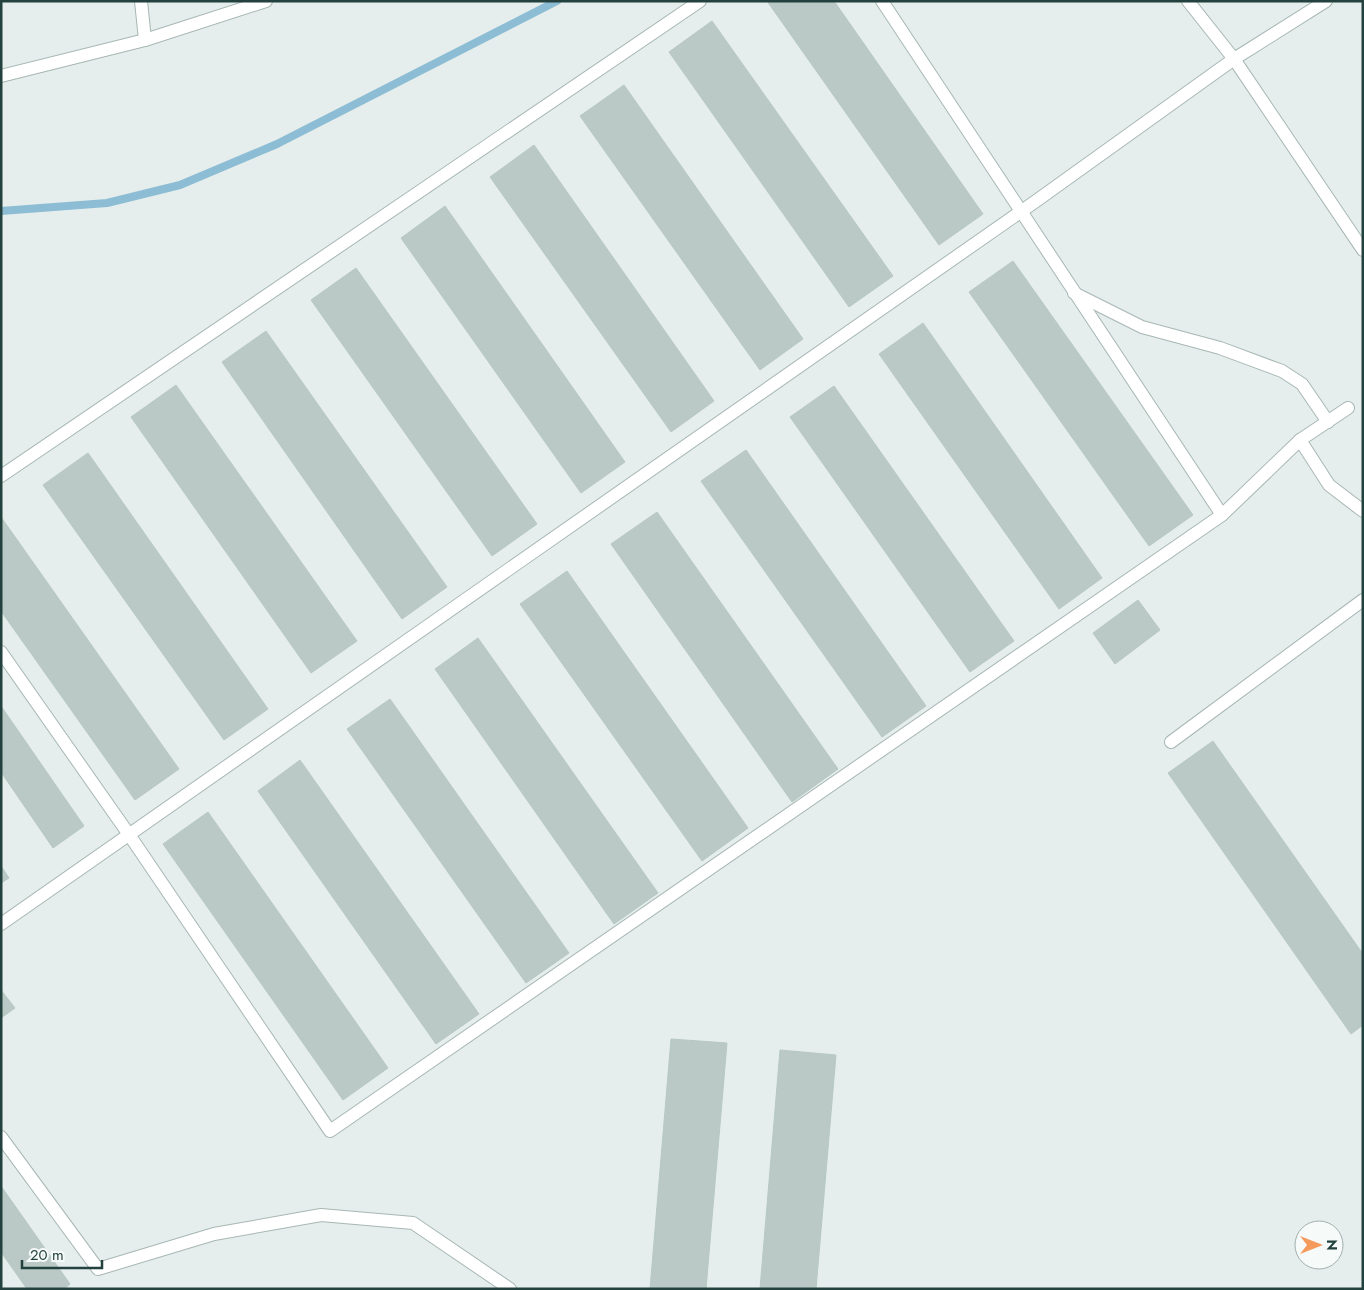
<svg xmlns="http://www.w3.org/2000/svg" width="1364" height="1290" viewBox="0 0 1364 1290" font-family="Jost,sans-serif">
<rect width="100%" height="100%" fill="#e5eeec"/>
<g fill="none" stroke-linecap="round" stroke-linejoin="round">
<path stroke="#8dbdd4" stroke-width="8" d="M1,211l106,-8 73,-18 97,-41 280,-143"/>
</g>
<g fill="#bac9c5" stroke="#b7c8c4">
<path d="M767,1h67l149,213 -44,31z"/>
<path d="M712,21l181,255 -44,31 -180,-255z"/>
<path d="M624,85l179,254 -43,31 -180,-254z"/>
<path d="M534,145l180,256 -43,31 -181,-255z"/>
<path d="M445,206l180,256 -44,31 -180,-255z"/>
<path d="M1013,261l180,254 -44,31 -180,-254z"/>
<path d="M356,268l181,256 -45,32 -181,-256z"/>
<path d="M923,323l179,255 -43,31 -180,-255z"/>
<path d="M266,331l181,256 -45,32 -180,-257z"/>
<path d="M176,385l181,256 -46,32 -180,-256z"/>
<path d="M834,386l180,255 -44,31 -180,-255z"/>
<path d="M746,450l180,256 -44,31 -181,-256z"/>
<path d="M88,453l180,256 -44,31 -181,-255z"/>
<path d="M657,512l181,257 -46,33 -181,-258z"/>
<path d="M1,517l178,252 -44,31 -134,-189z"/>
<path d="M567,571l181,257 -46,33 -182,-257z"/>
<path d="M1138,600l22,30 -45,34 -22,-31z"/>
<path d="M478,638l180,255 -44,31 -179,-255z"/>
<path d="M390,699l179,254 -43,30 -179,-254z"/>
<path d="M1,706l83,120 -31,22 -52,-76z"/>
<path d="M1213,741l150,213v71l-12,9 -183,-261z"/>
<path d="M300,760l179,254 -43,30 -178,-253z"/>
<path d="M208,812l180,256 -45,32 -180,-256z"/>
<path d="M1,866l8,12 -8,5z"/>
<path d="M1,990l14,18 -14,10z"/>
<path d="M671,1039l56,4 -21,246h-56z"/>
<path d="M780,1050l56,5 -20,234h-56z"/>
<path d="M1,1186l69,98 -6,5h-37l-26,-37z"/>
</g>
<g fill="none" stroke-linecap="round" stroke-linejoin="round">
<defs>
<g id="lane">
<path d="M141,1l4,39"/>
<path d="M1188,1l46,58 129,191"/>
<path d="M1,76l144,-36 121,-39"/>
<path d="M1074,293l68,34 78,21 62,23 20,13 26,38"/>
<path d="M1300,440l29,45 34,26"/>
<path d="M1,476l699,-475"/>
<path d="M1222,515l78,-75 48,-32"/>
<path d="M1,652l129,184 200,295 892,-616 -340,-514"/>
<path d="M1171,742l192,-142"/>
<path d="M1,924l1035,-723 198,-142 92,-58"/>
<path d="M1,1137l97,132 116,-35 107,-19 92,8 97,66"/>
</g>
</defs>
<use href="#lane" stroke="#a7b7b4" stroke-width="14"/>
<use href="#lane" stroke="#fff" stroke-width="12"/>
</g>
<rect width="1364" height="1290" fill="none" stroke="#23413e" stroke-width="5"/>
<g transform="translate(1319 1245) rotate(90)"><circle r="24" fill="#f6faf9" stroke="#a2b0ae"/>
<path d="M0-4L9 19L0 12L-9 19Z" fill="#f49a5d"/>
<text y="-8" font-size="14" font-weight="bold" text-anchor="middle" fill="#23413e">N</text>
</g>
<path d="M22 1260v8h80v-8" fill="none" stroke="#23413e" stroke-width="2.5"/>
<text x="30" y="1260" font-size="15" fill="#23413e" stroke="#f6faf9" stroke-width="4" paint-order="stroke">20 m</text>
</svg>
